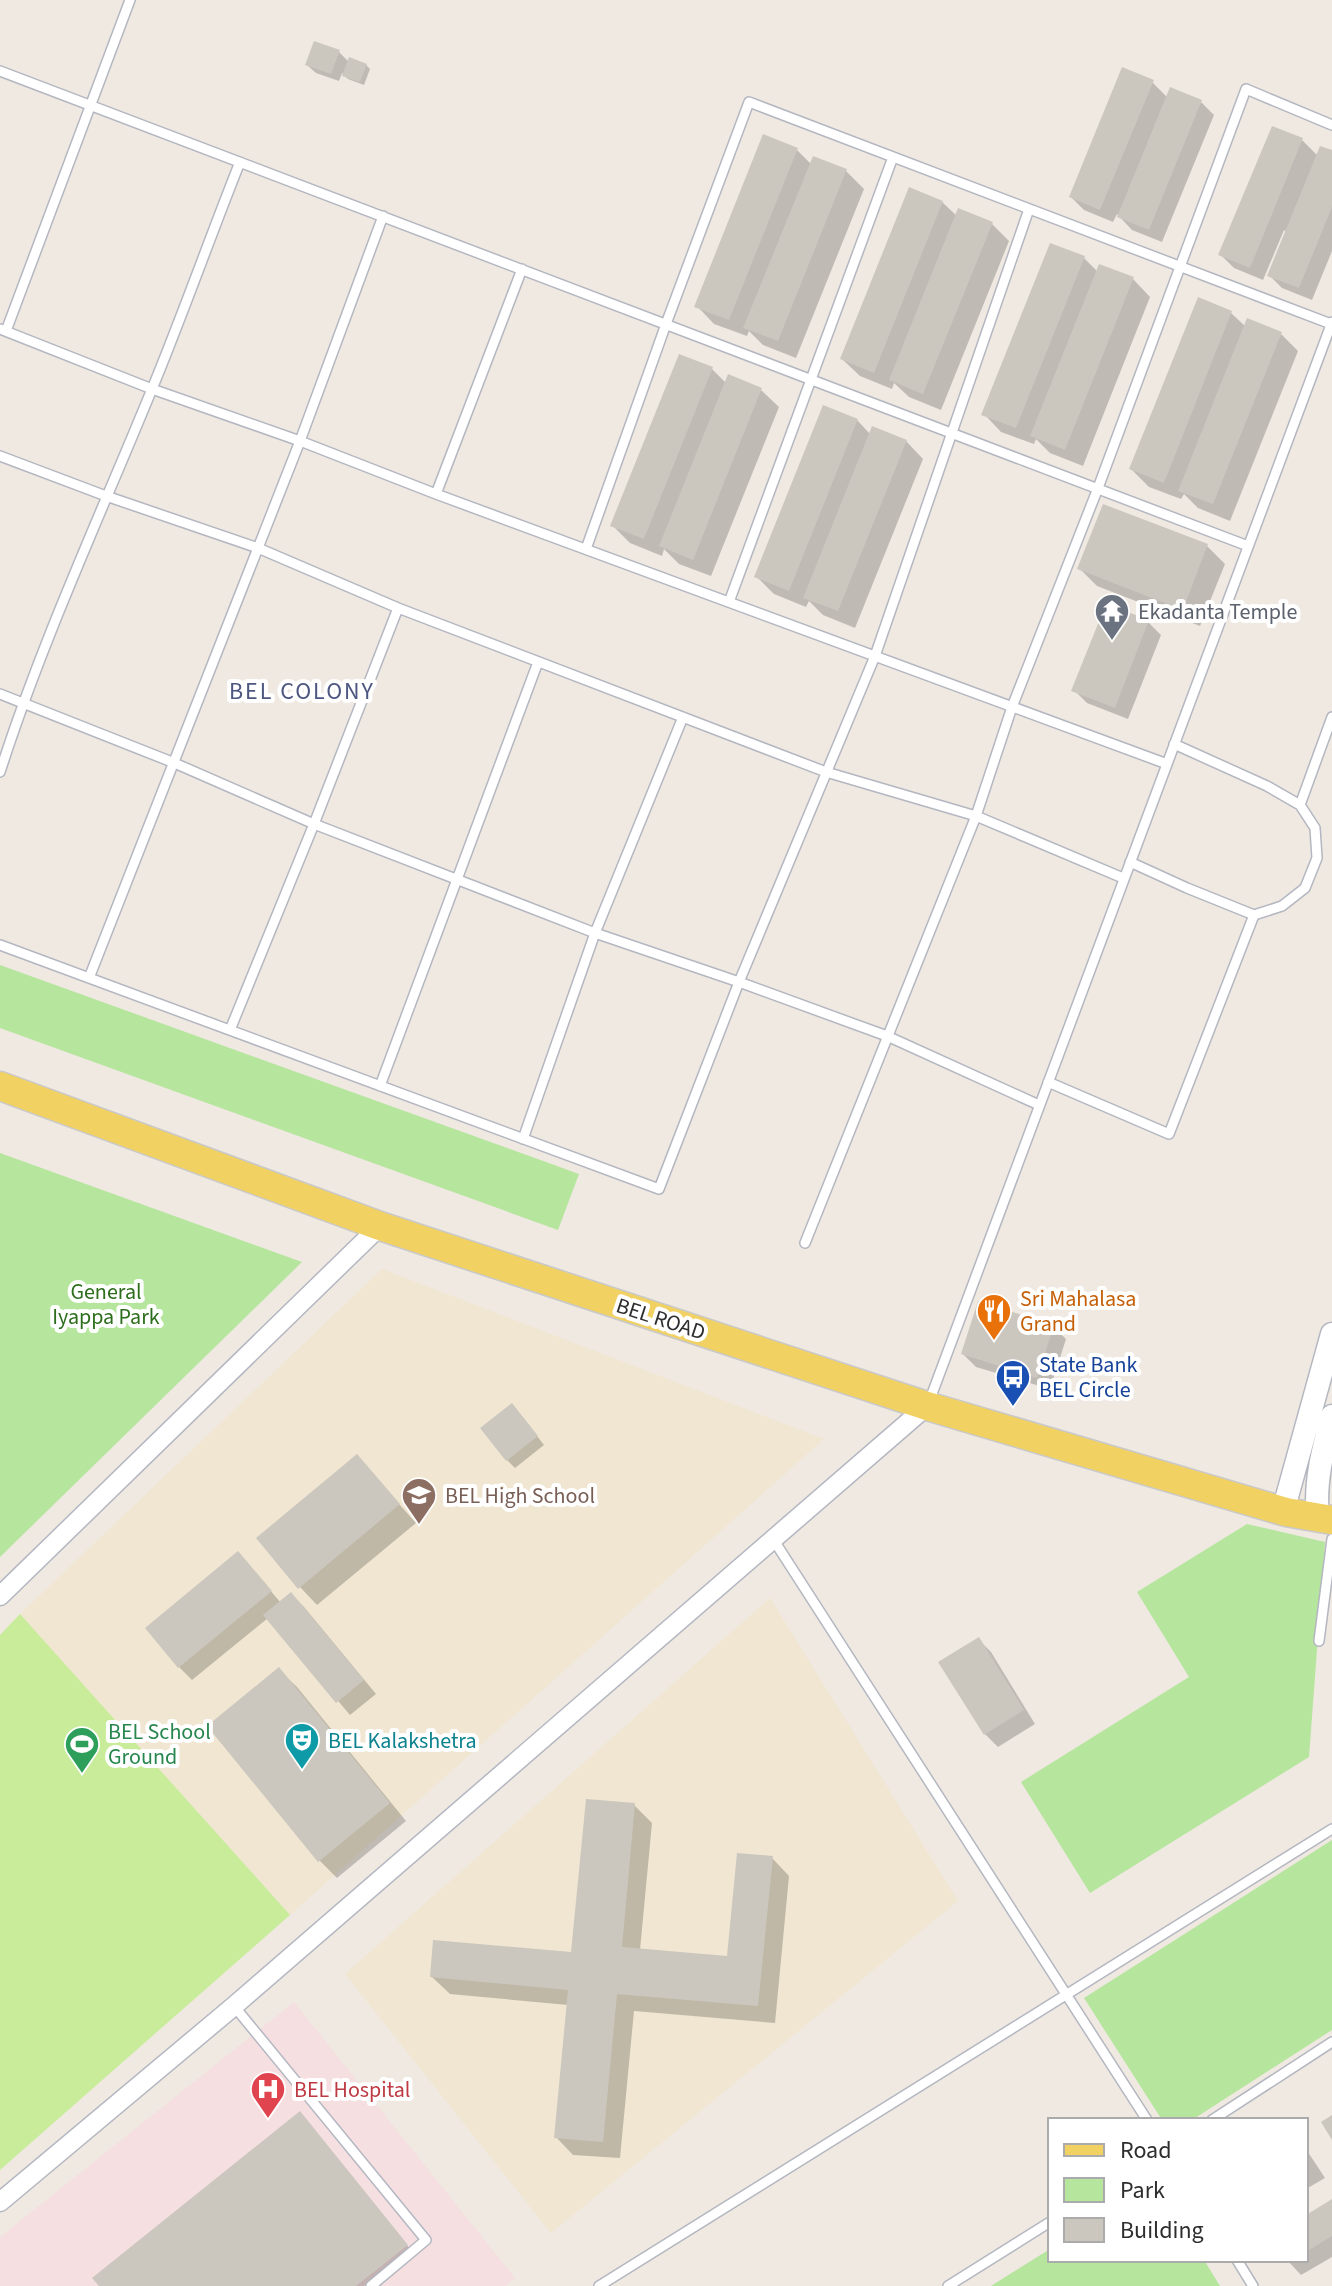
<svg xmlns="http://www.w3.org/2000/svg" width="1332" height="2286" font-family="'Source Sans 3',sans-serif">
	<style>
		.education { fill: #f0e6d1 }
		.medical { fill: #f5dfe0 }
		.green { fill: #b6e59e }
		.pitch { fill: #c9ec9a }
		.shadow { fill: #0003 }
		.building { fill: #cbc7bf }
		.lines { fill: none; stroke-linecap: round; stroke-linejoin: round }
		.service-casing { stroke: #b4b7c1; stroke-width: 12 }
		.minor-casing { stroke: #b4b7c1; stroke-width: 21 }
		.tertiary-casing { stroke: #b4b7c1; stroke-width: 25 }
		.primary-casing { stroke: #c9c9c9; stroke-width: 31 }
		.service { stroke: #fff; stroke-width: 9 }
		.minor { stroke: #fff; stroke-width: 18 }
		.tertiary { stroke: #fff; stroke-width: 22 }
		.primary { stroke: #f2d163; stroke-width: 28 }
		.labels { text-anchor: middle; stroke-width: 8; stroke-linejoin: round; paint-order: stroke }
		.worship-label { font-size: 22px; fill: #5b616d; stroke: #fff; text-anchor: start }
		.park-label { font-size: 22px; fill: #2c6e1b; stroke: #fff }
		.food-label { font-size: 22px; fill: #c56008; stroke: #fff; text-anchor: start }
		.street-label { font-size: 22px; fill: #2e2e2e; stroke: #fff }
		.transit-label { font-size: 22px; fill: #164399; stroke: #fff; text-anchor: start }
		.education-label { font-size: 22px; fill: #785e54; stroke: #fff; text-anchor: start }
		.leisure-label { font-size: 22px; fill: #27864d; stroke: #fff; text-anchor: start }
		.culture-label { font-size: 22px; fill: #0d838f; stroke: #fff; text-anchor: start }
		.health-label { font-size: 22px; fill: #be3a42; stroke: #fff; text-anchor: start }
		.neighbourhood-label { font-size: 24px; letter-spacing: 2px; fill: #4d5680; stroke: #fff }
	</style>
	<rect width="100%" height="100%" fill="#efe9e1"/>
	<path class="education" d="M382 1269 824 1439 290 1915 20 1614Z
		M770 1598 958 1901 551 2233 345 1974Z"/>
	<path class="medical" d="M294 2002 515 2278 505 2286H0V2237Z"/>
	<path class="green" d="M0 965 579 1174 558 1230 0 1028Z
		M0 1153 302 1262 0 1557Z
		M1247 1524 1325 1542 1309 1757 1090 1893 1021 1782 1189 1677 1137 1592Z
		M1332 1840V2030L1192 2120H1162L1084 1998Z
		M1050 2249V2260H1204L1220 2286H991Z"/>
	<path class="pitch" d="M20 1614 290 1915 0 2170V1635Z"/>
	<path class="shadow" d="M339 52 349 62 366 65 370 69 364 85 348 79 342 73 339 81 316 73 307 65Z
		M1152 82 1168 98 1201 102 1214 115 1162 242 1132 230 1117 214 1113 222 1084 210 1071 197Z
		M1273 128 1302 140 1318 156 1332 153V251L1312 300 1282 288 1269 275 1287 232 1284 230 1263 280 1234 268 1221 255Z
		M797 150 811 164 846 171 864 189 796 358 763 345 749 331 747 336 714 324 697 306Z
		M942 202 957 216 991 223 1009 241 941 410 909 397 894 383 892 389 860 376 842 359Z
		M1084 258 1098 272 1133 279 1150 297 1083 466 1050 453 1036 439 1034 444 1001 432 984 414Z
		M1199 300 1231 313 1246 327 1281 334 1298 351 1230 521 1198 508 1184 494 1181 499 1149 487 1131 469Z
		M680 356 712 369 726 383 761 390 779 407 711 576 679 564 664 549 662 556 630 543 612 525Z
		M857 420 871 435 906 441 923 459 855 628 823 615 809 601 806 607 774 594 756 576Z
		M1207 546 1225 564 1200 626 1097 586 1079 568Z
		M1148 622 1161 635 1128 719 1087 703 1074 690Z
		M1053 1326 1066 1339 1050 1389 976 1367 963 1354Z
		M520 1414 544 1445 515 1468 507 1460Z
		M357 1457 416 1523 317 1605 300 1587Z
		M238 1553 281 1603 291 1594 304 1607 376 1694 350 1715 268 1618 192 1680 179 1667 147 1628Z
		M978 1639 991 1652 1035 1724 998 1747 985 1734Z
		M279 1670 297 1687 406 1821 337 1878 319 1860Z
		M634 1805 652 1823 640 1950 729 1958 772 1858 789 1876 775 2023 634 2011 620 2158 573 2155 556 2137 568 2005 450 1994 432 1977 573 1955Z
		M303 2117 410 2249 364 2286H101Z
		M1306 2149 1325 2178 1306 2189Z
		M1332 2202V2257L1301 2275 1287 2260H1306V2217Z"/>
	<path class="building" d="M314 41 340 50 331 74 305 65Z
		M349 57 367 64 360 82 342 76Z
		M1122 67 1154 80 1100 210 1069 197Z
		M1170 87 1202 100 1149 230 1117 217Z
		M1272 126 1303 138 1250 268 1218 255Z
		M763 134 798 148 729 320 694 307Z
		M1320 146 1332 150V207L1299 288 1267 276Z
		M813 156 847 169 778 341 743 328Z
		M909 187 943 201 874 373 840 359Z
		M958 208 993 222 923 394 889 380Z
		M1050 243 1085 256 1016 428 981 415Z
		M1099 264 1134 277 1065 450 1030 436Z
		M1198 297 1232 311 1164 483 1129 469Z
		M1247 318 1282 332 1213 504 1178 491Z
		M679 354 713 367 644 539 610 526Z
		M728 374 762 388 693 560 659 546Z
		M823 405 858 419 789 591 754 577Z
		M872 426 907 440 838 611 803 598Z
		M1103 504 1208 544 1183 610 1077 569Z
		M1106 604 1149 620 1115 708 1071 691Z
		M978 1301 1054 1325 1037 1378 961 1354Z
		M512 1403 538 1436 506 1461 480 1428Z
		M357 1454 400 1504 298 1589 256 1538Z
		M238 1551 272 1591 178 1668 145 1628Z
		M291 1592 364 1680 336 1703 263 1615Z
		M979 1637 1024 1710 984 1735 938 1662Z
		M279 1667 390 1803 318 1862 207 1726Z
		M586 1799 635 1803 622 1947 727 1956 737 1853 773 1856 758 2006 617 1994 603 2142 554 2138 568 1990 430 1977 433 1940 571 1952Z
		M300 2111 408 2245 356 2286H99L92 2278Z
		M1332 2115V2140L1321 2122Z
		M1332 2199V2236L1306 2252V2215Z"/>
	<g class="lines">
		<g class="service-casing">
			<path id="service" d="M0 71 1248 546
				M0 329 152 389 300 441 436 494 1167 764
				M6 331 130 0
				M0 456 106 496 258 548 398 608 826 772 976 816 1123 878
				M436 494 522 269
				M586 549 666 324 749 102 1331 324
				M729 602 893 157
				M0 694 172 762 314 824 595 933 739 982 887 1036 1039 1105
				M0 772C42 641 100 516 152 389 183 314 210 237 240 162
				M1300 805 1332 717
				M1130 862 1187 888 1254 915 1282 906 1305 888 1317 858 1315 828 1300 805 1267 786 1174 744
				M0 945 659 1189 739 982 875 656 1029 209
				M89 978 300 441 383 216
				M230 1030 314 824 398 608
				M1048 1082 1169 1134 1254 915
				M380 1086 538 662
				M523 1139 595 933 683 717
				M805 1243 976 816 1012 707 1098 488 1246 89 1332 125
				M929 1402 1332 322
				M773 1539 1147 2120
				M1319 1641 1332 1539
				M234 2006 426 2240 371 2286
				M1212 2120 1332 2042
				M1237 2260 1253 2286
				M599 2286 1332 1829
				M948 2286 1050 2222"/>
		</g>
		<g class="minor-casing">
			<path id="minor" d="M0 1596 380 1226
				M0 2202 234 2006 927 1406"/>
		</g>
		<g class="tertiary-casing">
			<path id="tertiary" d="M1283 1511 1332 1334
				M1318 1518C1314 1483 1323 1449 1332 1416"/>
		</g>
		<g class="primary-casing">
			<path id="primary" d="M0 1086 380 1226 927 1406 1286 1512 1332 1520"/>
		</g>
		<use href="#service" class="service"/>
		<use href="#minor" class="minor"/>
		<use href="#tertiary" class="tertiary"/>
		<use href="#primary" class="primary"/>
	</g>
	<defs>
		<g id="temple-pin" transform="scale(1.8)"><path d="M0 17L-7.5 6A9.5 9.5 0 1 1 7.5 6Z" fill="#6b7280" stroke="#fff"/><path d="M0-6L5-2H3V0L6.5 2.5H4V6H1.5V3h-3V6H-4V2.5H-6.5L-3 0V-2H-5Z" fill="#fff"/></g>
		<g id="restaurant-pin" transform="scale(1.8)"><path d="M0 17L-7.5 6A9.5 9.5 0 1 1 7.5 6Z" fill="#e8710a" stroke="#fff"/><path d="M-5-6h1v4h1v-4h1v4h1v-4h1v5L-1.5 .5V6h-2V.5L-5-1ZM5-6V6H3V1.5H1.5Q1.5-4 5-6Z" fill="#fff"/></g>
		<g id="bus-pin" transform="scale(1.8)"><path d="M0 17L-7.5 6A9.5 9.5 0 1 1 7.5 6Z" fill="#1a4fb4" stroke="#fff"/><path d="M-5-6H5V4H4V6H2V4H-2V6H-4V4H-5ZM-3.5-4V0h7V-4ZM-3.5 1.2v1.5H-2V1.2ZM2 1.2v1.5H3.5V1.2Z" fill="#fff"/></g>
		<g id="school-pin" transform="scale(1.8)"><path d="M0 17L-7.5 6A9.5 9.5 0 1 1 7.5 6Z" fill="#8d6e63" stroke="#fff"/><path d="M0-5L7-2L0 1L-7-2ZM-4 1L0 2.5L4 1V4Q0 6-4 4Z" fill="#fff"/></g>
		<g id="theatre-pin" transform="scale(1.8)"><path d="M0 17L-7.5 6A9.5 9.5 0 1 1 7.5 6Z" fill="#0f9aa8" stroke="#fff"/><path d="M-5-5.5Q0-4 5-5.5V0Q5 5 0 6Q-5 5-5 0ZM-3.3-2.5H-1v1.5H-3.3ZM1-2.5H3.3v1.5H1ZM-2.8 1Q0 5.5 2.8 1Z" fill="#fff"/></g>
		<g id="stadium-pin" transform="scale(1.8)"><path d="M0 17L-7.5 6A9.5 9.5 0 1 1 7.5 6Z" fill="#2e9e5b" stroke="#fff"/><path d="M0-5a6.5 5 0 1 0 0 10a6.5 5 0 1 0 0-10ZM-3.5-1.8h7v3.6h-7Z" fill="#fff"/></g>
		<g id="hospital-pin" transform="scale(1.8)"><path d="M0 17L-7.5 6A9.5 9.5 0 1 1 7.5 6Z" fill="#e0444e" stroke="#fff"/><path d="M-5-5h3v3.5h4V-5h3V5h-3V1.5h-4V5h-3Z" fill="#fff"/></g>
	</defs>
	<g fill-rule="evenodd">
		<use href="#temple-pin" x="1112" y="611"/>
		<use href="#restaurant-pin" x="994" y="1311"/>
		<use href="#bus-pin" x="1013" y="1377"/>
		<use href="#school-pin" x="419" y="1495"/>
		<use href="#theatre-pin" x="302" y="1740"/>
		<use href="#stadium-pin" x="82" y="1744"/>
		<use href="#hospital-pin" x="268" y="2089"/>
	</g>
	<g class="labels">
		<g class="worship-label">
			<text x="1138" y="619">Ekadanta Temple</text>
		</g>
		<g class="park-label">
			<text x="106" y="1299">General<tspan x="106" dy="25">Iyappa Park</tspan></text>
		</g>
		<g class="food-label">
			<text x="1020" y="1306">Sri Mahalasa<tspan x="1020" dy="25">Grand</tspan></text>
		</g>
		<g class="street-label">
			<text transform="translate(661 1318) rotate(18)" y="8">BEL ROAD</text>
		</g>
		<g class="transit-label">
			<text x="1039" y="1372">State Bank<tspan x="1039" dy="25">BEL Circle</tspan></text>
		</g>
		<g class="education-label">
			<text x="445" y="1503">BEL High School</text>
		</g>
		<g class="leisure-label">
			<text x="108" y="1739">BEL School<tspan x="108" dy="25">Ground</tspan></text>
		</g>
		<g class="culture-label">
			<text x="328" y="1748">BEL Kalakshetra</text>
		</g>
		<g class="health-label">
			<text x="294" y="2097">BEL Hospital</text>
		</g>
		<g class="neighbourhood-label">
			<text x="302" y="699">BEL COLONY</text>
		</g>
	</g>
	<rect x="1048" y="2118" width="260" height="144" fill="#ffffff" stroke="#ababab" stroke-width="2"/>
	<rect x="1064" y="2144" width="40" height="12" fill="#f2d163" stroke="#ababab" stroke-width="2"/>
	<text x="1120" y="2158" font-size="24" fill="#2e2e2e">Road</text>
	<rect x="1064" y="2178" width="40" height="24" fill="#b6e59e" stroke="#ababab" stroke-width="2"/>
	<text x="1120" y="2198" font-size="24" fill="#2e2e2e">Park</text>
	<rect x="1064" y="2218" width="40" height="24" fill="#cbc7bf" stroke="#ababab" stroke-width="2"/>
	<text x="1120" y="2238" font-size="24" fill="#2e2e2e">Building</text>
</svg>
